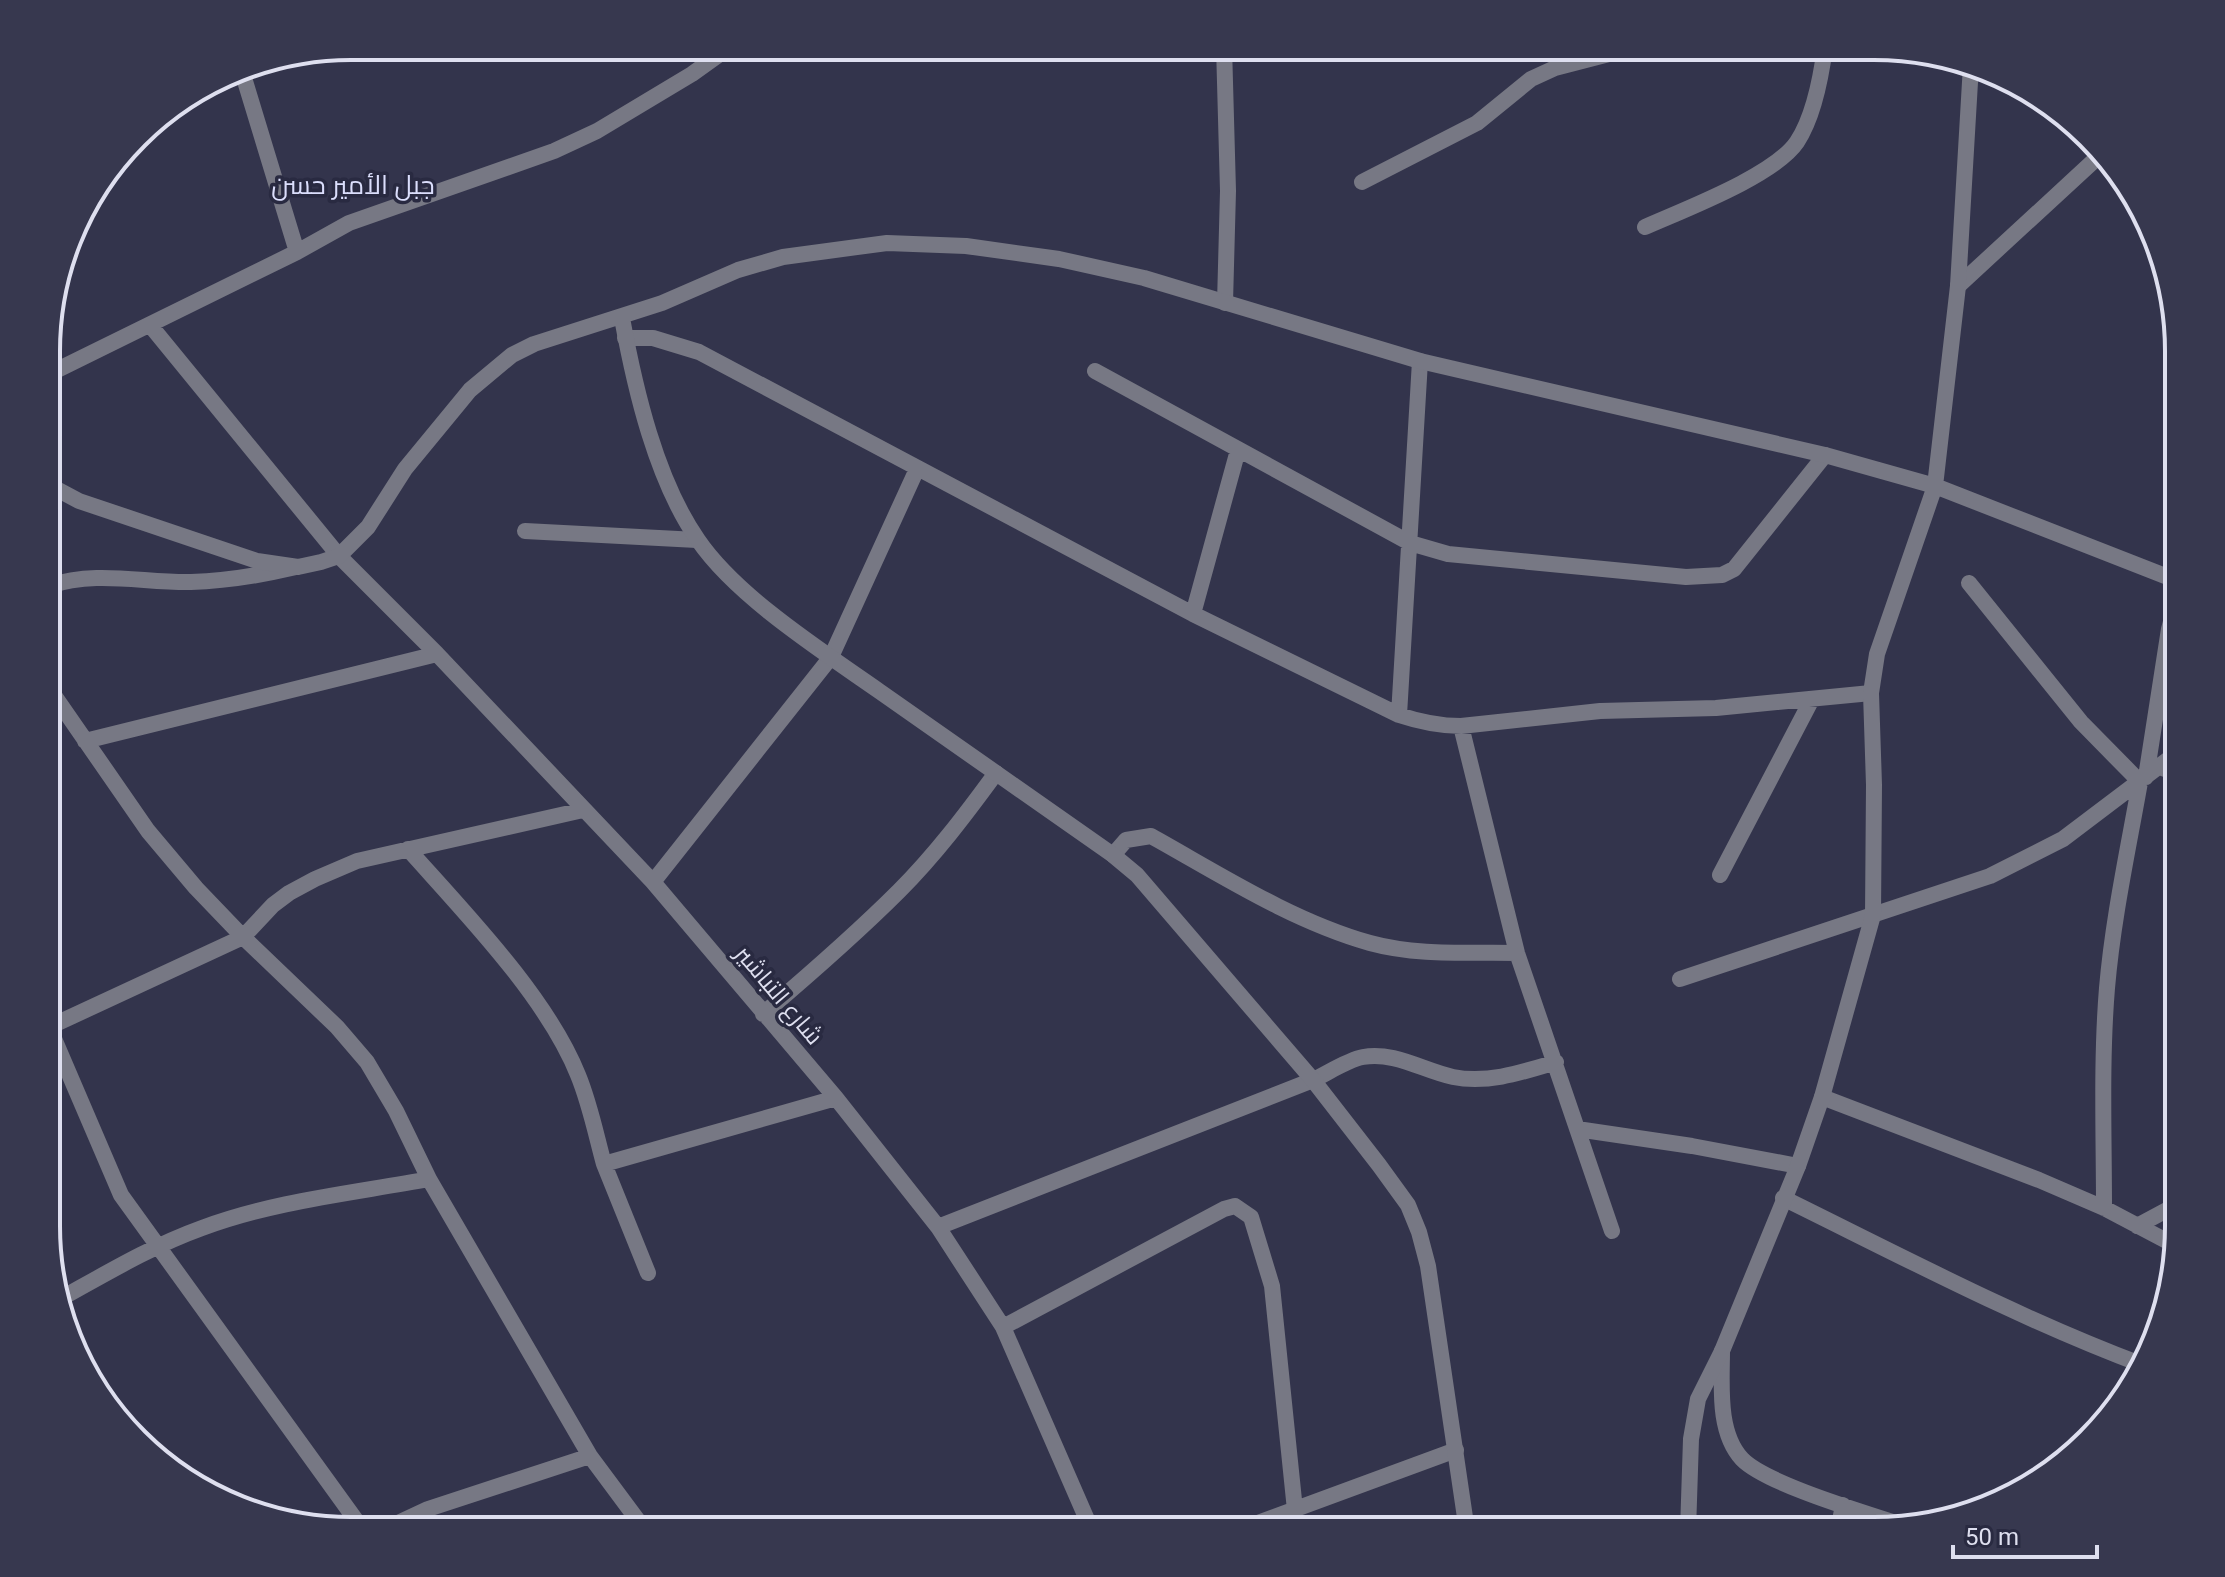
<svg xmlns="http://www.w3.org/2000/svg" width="2225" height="1577" font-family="Roboto,Cairo,sans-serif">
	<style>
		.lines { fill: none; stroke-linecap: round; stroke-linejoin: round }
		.minor { stroke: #777884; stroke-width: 16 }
		.tertiary { stroke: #777884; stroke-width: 16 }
		.labels { text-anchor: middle; stroke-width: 7; stroke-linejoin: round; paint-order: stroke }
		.street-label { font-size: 24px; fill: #dedfef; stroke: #292a41 }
		.neighbourhood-label { font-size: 26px; fill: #dbdefc; stroke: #292a41 }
		.rim { fill: none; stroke: #dedfef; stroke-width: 4 }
	</style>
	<rect width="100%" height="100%" fill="#33344c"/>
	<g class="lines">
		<path class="minor" d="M1224 46 1228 191 1225 303
			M241 68 297 252
			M1362 182 1477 123 1531 79 1555 68 1636 47
			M1645 227C1683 210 1774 176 1797 142 1814 116 1821 78 1825 47
			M1958 286 2099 156
			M150 325 339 556 437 654 653 882 836 1098 938 1227 1003 1327 1092 1531
			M625 338H653L699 352 1193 614 1399 715C1420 722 1439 726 1461 726L1600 711 1716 708 1871 693
			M1095 371 1410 543 1448 554 1686 577 1722 575 1734 569 1825 455
			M49 374 297 252 349 223 554 151 597 131 692 74 731 46
			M525 531 697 540
			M1969 583 2081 722 2140 782C2128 850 2113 918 2107 988 2101 1061 2104 1135 2104 1208
			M49 586C96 570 143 583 191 582 227 581 262 575 296 567
			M1193 614 1238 450
			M49 688 148 831 196 888 243 937 337 1027 367 1062 396 1111 429 1179 590 1456 645 1530
			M1399 715 1420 361
			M1461 726 1517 953 1612 1231
			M85 741 437 654
			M2160 767 2178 774
			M2146 777 2169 629 2178 596
			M408 849C464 912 547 997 578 1075 590 1104 596 1135 604 1164L836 1098
			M1113 855 1126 840 1151 836C1221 875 1292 921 1370 943 1417 956 1469 952 1517 953
			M1720 875 1812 699
			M653 882 831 657 917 469
			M1680 979 1990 876 2063 839 2178 752
			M763 1014C810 974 856 934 899 891 935 855 966 814 996 773
			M49 1027 121 1195 363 1530
			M49 1027 243 937 273 905 289 893 315 879 357 861 583 810
			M1822 1097 2039 1180 2104 1208 2178 1247
			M1577 1129 1692 1146 1798 1166
			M604 1164 648 1273
			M1783 1198C1901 1256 2020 1319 2143 1365
			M2137 1226 2178 1204
			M938 1227 1313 1080C1328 1073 1347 1060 1363 1057 1394 1051 1424 1071 1453 1077 1488 1084 1523 1072 1556 1062
			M60 1299C107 1273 152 1246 202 1228 274 1201 354 1193 429 1179
			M1003 1327 1224 1209 1235 1206 1251 1217 1272 1286 1295 1510
			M1722 1351C1722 1385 1717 1432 1742 1459 1766 1484 1866 1513 1902 1525
			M383 1530 428 1509 590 1456
			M1236 1531 1456 1450
			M1838 1531 1843 1505"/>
		<path class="tertiary" d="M622 318C635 389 656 480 698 540 737 597 822 651 879 691 957 746 1035 800 1113 855L1137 875 1313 1080 1379 1165 1408 1205 1419 1232 1428 1266 1467 1531
			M49 485 79 501 257 561 298 567 321 562 339 556 368 527 405 469 470 390 512 355 534 344 662 303 738 270 783 257 887 243 966 246 1059 259 1144 278 1420 361 1825 455 1935 486 2178 581
			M1688 1531 1691 1439 1698 1399 1722 1351 1798 1166 1822 1097 1873 915 1874 785 1871 693 1877 654 1935 486 1958 286 1971 65"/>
	</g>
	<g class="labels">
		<g class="street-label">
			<text transform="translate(779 995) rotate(50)" y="8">شارع التباشير</text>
		</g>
		<g class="neighbourhood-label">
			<text x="353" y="194">جبل الأمير حسن</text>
		</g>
	</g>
	<path d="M0 0H2225V1577H0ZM351 60H1874A291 291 0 0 1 2165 351V1226A291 291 0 0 1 1874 1517H351A291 291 0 0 1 60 1226V351A291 291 0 0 1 351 60Z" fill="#37384f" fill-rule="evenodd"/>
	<path class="rim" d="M351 60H1874A291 291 0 0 1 2165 351V1226A291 291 0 0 1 1874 1517H351A291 291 0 0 1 60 1226V351A291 291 0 0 1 351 60Z"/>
	<path d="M1953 1545v12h144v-12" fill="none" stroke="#dedfef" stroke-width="4"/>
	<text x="1965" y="1545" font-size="24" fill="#dedfef" stroke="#292a41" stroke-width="6" paint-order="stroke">50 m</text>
</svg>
